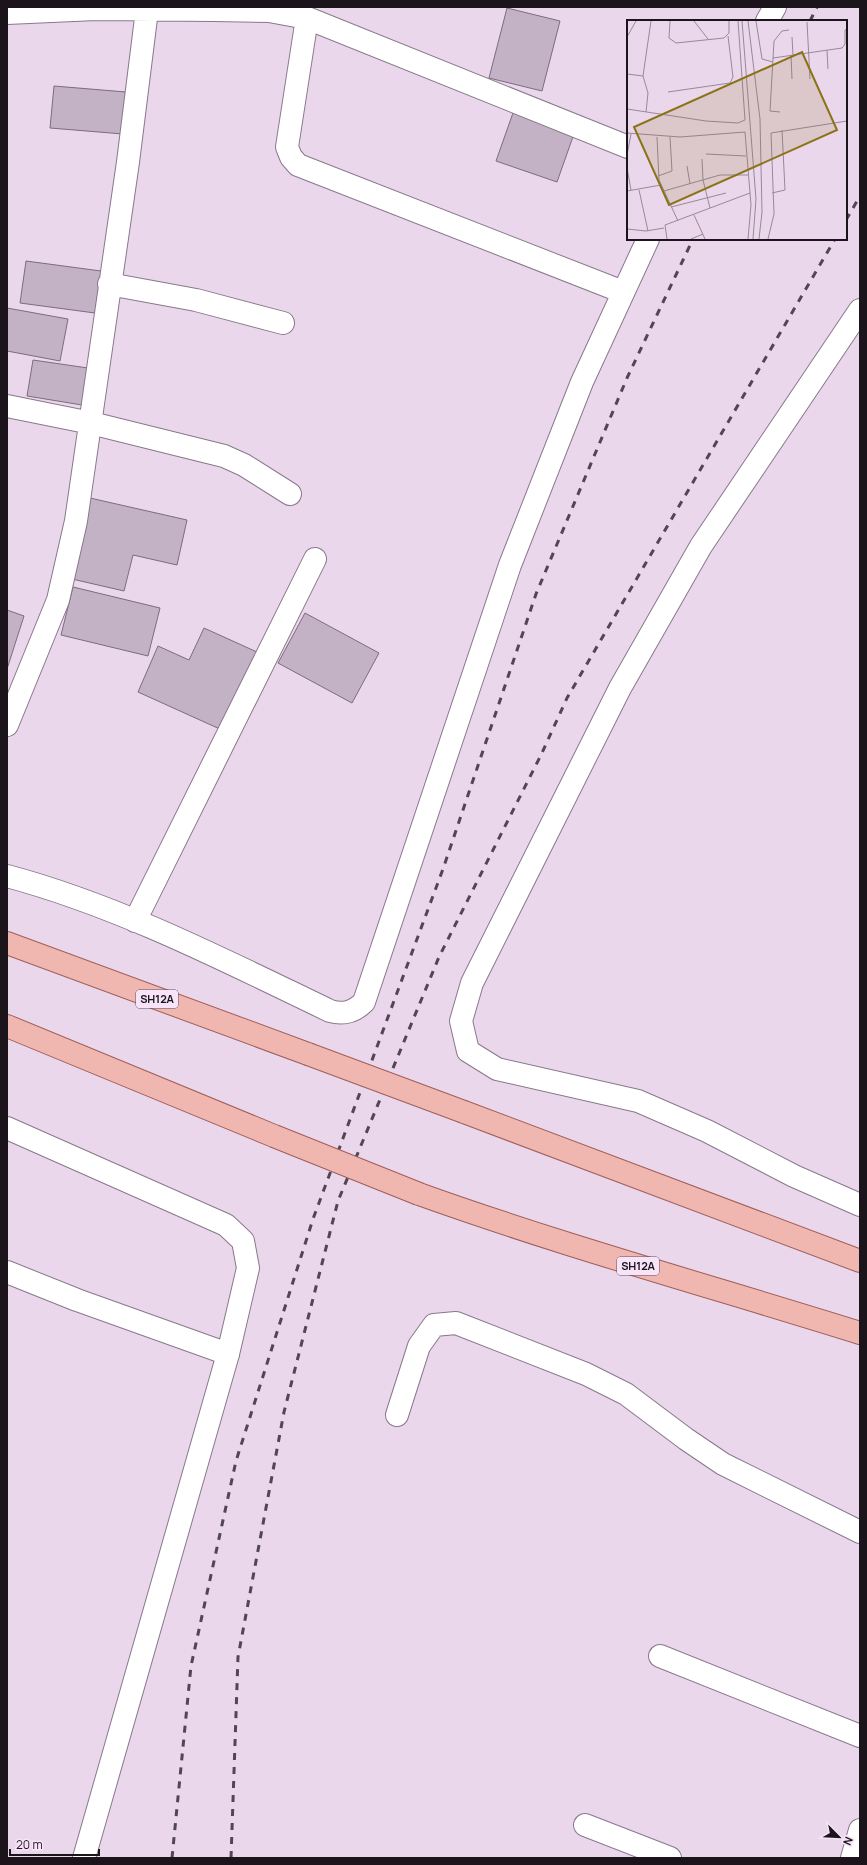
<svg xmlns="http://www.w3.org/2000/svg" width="867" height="1865" font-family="Manrope,sans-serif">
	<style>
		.building { fill: #c3b1c5; stroke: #7c6c7e }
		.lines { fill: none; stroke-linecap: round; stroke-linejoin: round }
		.minor-casing { stroke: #89788b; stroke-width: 24 }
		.tertiary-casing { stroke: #89788b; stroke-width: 24 }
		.primary-casing { stroke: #9f5e59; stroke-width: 24 }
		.minor { stroke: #fff; stroke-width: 22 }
		.tertiary { stroke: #fff; stroke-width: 22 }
		.primary { stroke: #f0b6b0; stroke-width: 22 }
		.rail { stroke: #514752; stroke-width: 3; stroke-dasharray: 7 7; stroke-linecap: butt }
		.primary-bridge-casing { stroke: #9f5e59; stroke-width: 24; stroke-linecap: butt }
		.primary-bridge { stroke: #f0b6b0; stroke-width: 22 }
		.labels { text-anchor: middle; stroke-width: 3; stroke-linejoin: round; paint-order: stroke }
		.shield { fill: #f7e4f9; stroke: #5d525e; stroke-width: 1 }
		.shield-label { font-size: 11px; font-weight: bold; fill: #1b141b }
		.inset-road { fill: none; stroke: #978998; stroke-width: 1 }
		.view { fill: #8a7316; fill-opacity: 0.15; stroke: #8a7316; stroke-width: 2 }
		.inset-edge { fill: none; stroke: #1b141b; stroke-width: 2 }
	</style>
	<rect width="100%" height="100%" fill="#ead7ec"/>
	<path class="building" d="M507 8 560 21 542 91 489 78Z
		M54 86 126 92 123 134 50 128Z
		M514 110 575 131 557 182 496 161Z
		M26 261 101 271 95 313 20 303Z
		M7 308 68 319 60 361 7 351Z
		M33 360 88 368 82 405 27 396Z
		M90 498 187 520 177 565 133 555 124 591 72 579Z
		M73 587 160 608 148 656 61 635Z
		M7 610 24 616 7 669Z
		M305 613 379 653 352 703 278 663Z
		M204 628 257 652 222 730 138 692 158 646 189 660Z"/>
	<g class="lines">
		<g class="minor-casing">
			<path id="minor" d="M7 13 96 9 214 10 269 11 307 18 628 147
				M307 18 287 147 291 157 298 165 623 292
				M767 21 775 7
				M109 284 196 300 283 323
				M860 310 701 546 620 688 472 983 461 1021 468 1051 497 1069 638 1101 707 1131 794 1176 860 1205
				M7 406 91 423 224 456 244 465 290 494
				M7 725 58 600 76 521 128 162 147 10
				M7 876C119 906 226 961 330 1011 344 1015 354 1012 364 1002L510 565 582 382 648 239
				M135 921 315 559
				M7 1272 77 1300 228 1354
				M397 1415 419 1346 434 1325 456 1323 586 1374 626 1394 686 1439 723 1464 860 1532
				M660 1656 860 1736
				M585 1825 670 1858
				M852 1858 860 1830"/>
		</g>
		<g class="tertiary-casing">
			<path id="tertiary" d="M7 1128 226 1225 243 1241 248 1268 228 1354 84 1858"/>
		</g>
		<g class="primary-casing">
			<path id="primary" d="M7 943 308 1054
				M7 1026 274 1136
				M464 1112 860 1261
				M419 1194C564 1246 713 1287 860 1333"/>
		</g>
		<use href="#minor" class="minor"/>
		<use href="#tertiary" class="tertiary"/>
		<use href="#primary" class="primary"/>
		<path class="rail" d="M810 21 817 7
			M846 220 860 196
			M172 1858 191 1666 236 1461 313 1219 443 869 536 594 627 378 693 239
			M231 1858 238 1657 284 1412 338 1201 439 957 541 755 567 698 835 239"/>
		<g class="primary-bridge-casing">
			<path id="primary-bridge" d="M308 1054 464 1112
				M274 1136 419 1194"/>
		</g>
		<use href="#primary-bridge" class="primary-bridge"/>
	</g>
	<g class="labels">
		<g class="shield">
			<rect x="136" y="990" width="42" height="18" rx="3"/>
			<rect x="617" y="1257" width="42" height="18" rx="3"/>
		</g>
		<g class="shield-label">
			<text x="157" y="1003">SH12A</text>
			<text x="638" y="1270">SH12A</text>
		</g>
	</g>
	<g transform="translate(627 20)">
		<rect width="220" height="220" fill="#ead7ec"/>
		<path class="inset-road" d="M43 1 42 18 49 23 97 18 102 13V1M67 1 81 19M115 1 129 179 126 219M121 1 133 99 135 192 132 219M129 1 135 39 146 42M180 2 183 59M0 17 9 1M165 17 166 35M200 30 201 49M164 35 165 59M146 38 215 28 218 24V10L220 9M0 54 16 56 24 1M16 56 21 73 19 92M41 72 103 63 106 57 101 16M0 89 79 101 111 103 118 100 111 1M153 92 143 91 147 21 155 11 162 10M0 113 53 117 118 112 124 185 121 219M30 117 32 160 51 201M79 134 119 136M0 135 4 114M75 139 76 160 83 188M60 146 63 164M0 148 4 170M31 156 45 151 43 117M12 170 21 211M0 171 34 165M37 171 93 155H121M145 173 158 170 155 110M44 187 99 173M67 195 78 219M0 209 19 211 37 208M40 219 38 205 123 173M64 219 76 214M141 219 147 194 144 113 220 101"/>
		<path class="view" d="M175 32 210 110 42 185 7 107Z"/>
		<rect width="220" height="220" class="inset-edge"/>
	</g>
	<rect width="867" height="1865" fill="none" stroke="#1b141b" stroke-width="16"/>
	<g transform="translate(839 1837) rotate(114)" stroke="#f7e4f9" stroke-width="3" paint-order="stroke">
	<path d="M0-3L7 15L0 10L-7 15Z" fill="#1b141b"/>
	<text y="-6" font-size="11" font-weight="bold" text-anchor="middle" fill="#1b141b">N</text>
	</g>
	<path d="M10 1849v6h89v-6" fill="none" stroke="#1b141b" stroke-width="2"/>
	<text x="16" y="1849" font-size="12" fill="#1b141b" stroke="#f7e4f9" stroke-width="3" paint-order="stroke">20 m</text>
</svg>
